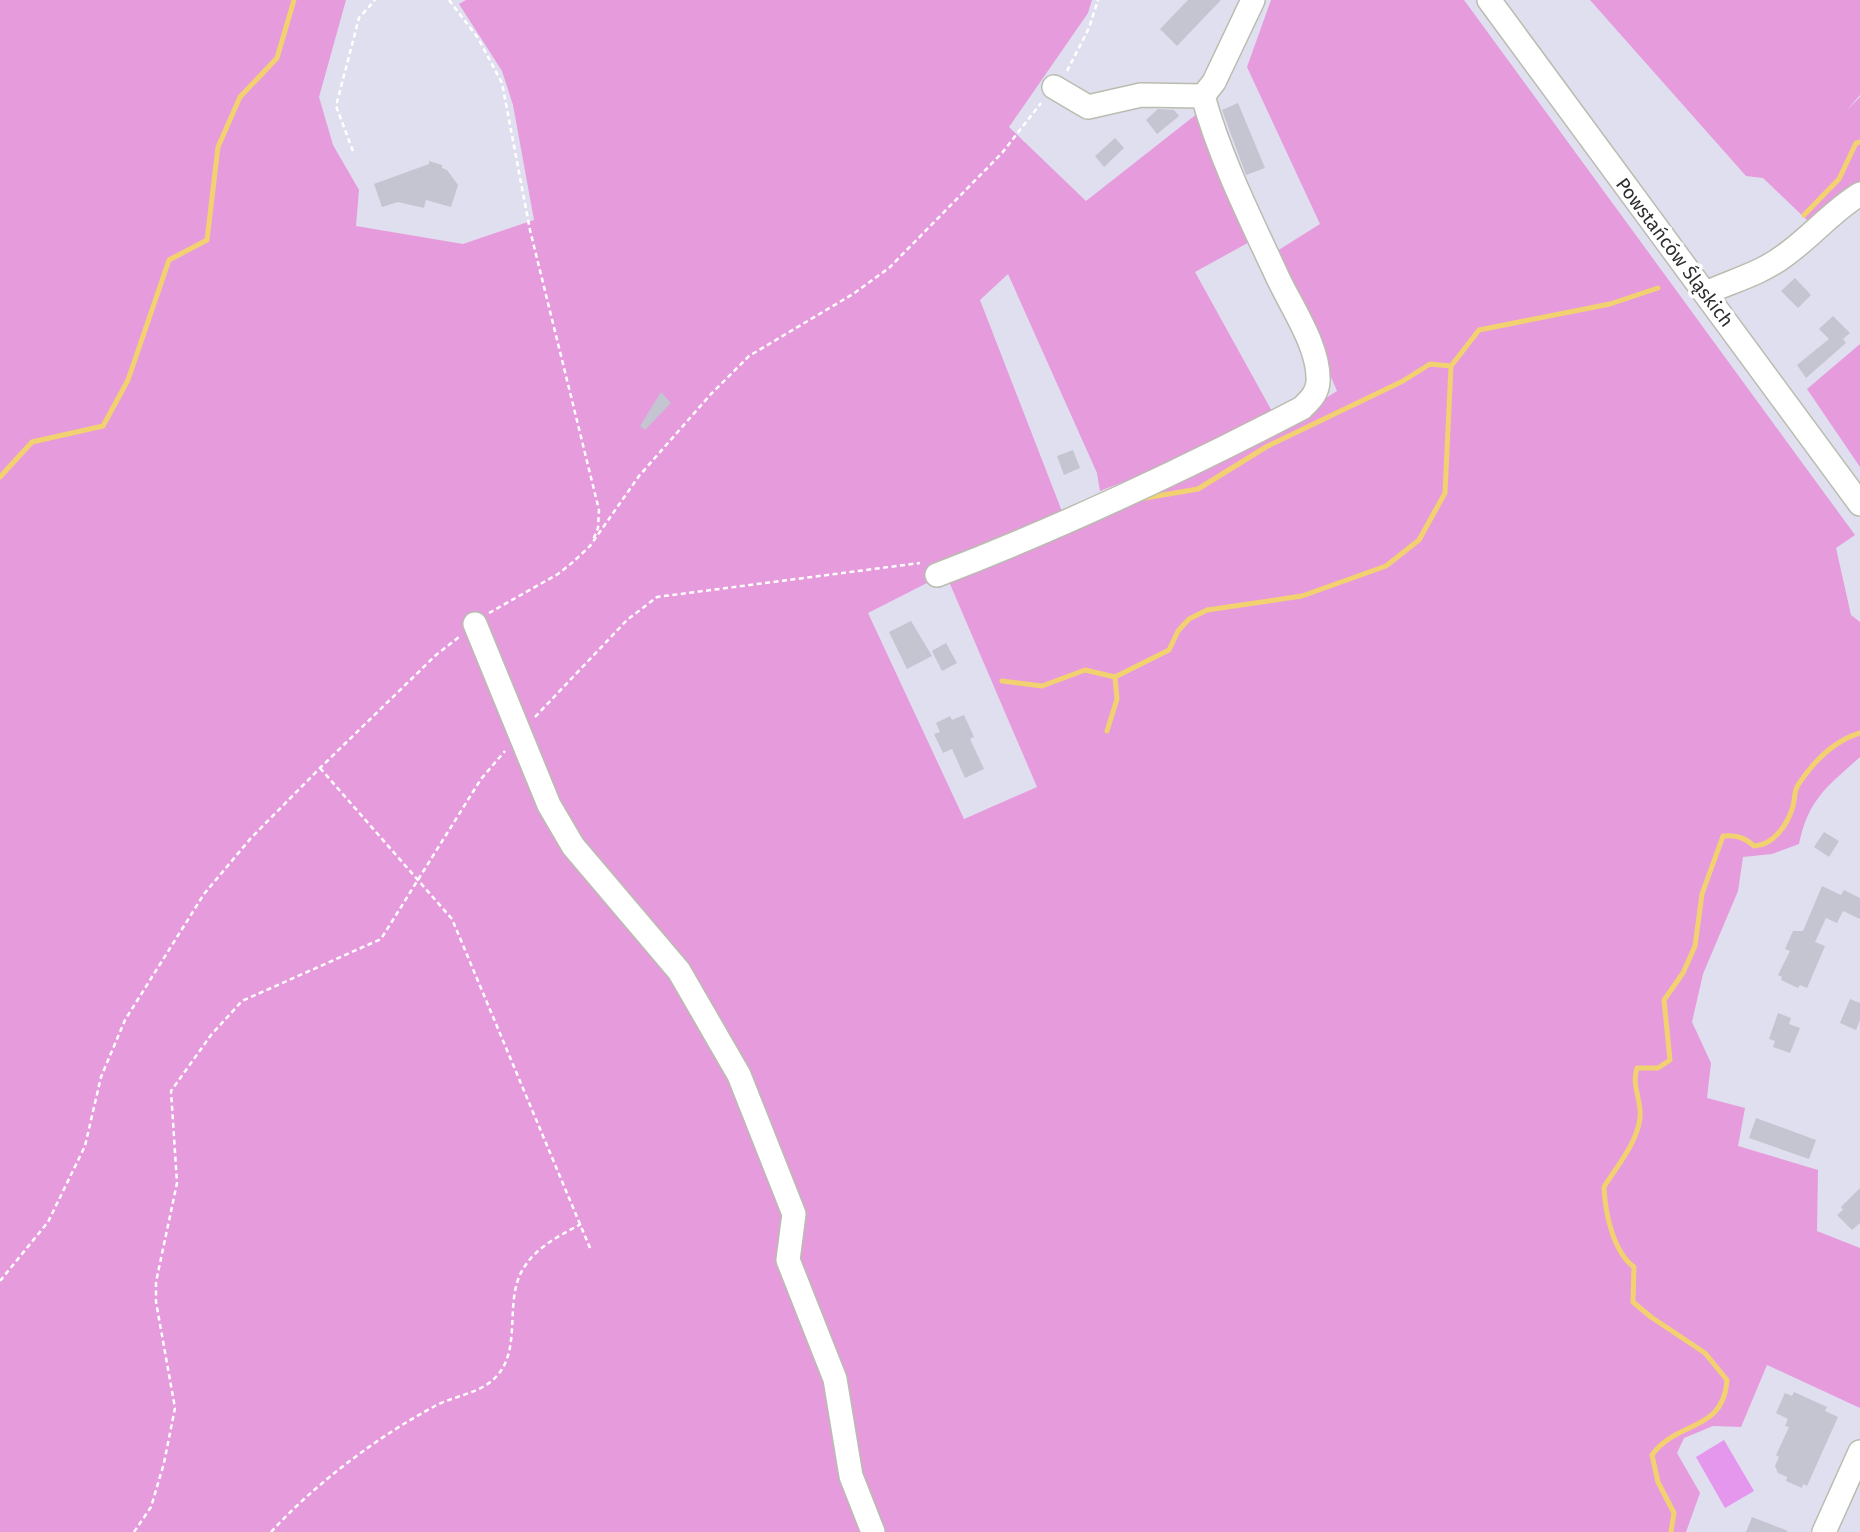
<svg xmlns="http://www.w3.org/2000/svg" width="1860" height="1532" font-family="'Fira Sans',sans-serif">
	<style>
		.green { fill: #e69bdc }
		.pitch { fill: #e596ed }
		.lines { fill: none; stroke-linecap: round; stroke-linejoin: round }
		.stream { stroke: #f2d170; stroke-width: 5 }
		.building { fill: #c5c4d1 }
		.minor-casing { stroke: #b9bdaf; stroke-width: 26 }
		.path { stroke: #fff; stroke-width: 2.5; stroke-dasharray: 5 3.5; stroke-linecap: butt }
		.minor { stroke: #fff; stroke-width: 23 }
		.labels { text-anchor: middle; stroke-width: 7; stroke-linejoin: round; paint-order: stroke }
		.street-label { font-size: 19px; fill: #2d2d2d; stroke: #fff }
	</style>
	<rect width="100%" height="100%" fill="#e0dfef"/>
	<path class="green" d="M0 0H346L319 97 333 145 359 190 356 226 463 244 534 220 513 105 502 71 459 4 466 0H1092L1088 13 1009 127 1086 201 1198 113 1253 240 1195 272 1273 413 1219 445 1100 491 1097 473 1008 274 980 300 1063 514 868 613 964 819 1037 787 947 577 1231 457 1337 391 1277 251 1320 224 1247 67 1271 0H1464L1855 535 1836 548 1851 615 1860 622V757C1827 787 1809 798 1799 844L1772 854 1743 857 1738 891 1703 974 1692 1022 1711 1063 1707 1098 1745 1108 1738 1146 1818 1170 1817 1231 1860 1248V1408L1767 1365 1741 1427 1713 1426 1684 1438 1677 1453 1700 1493 1686 1532H0Z
		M1590 0H1860V95L1847 110 1860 97V184L1809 222 1763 178 1746 176Z
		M1860 344V467L1807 389Z"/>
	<path class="pitch" d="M1724 1440 1754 1491 1725 1508 1696 1457Z"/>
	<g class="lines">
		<path class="stream" d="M1804 215 1839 179 1856 143 1860 142
			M0 477 32 442 103 426 128 380 169 260 207 240 218 147 240 97 277 58 294 0
			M1145 498 1198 489 1266 447 1403 381 1430 364 1451 366
			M1002 681 1042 686 1085 670 1115 677 1169 650 1178 631 1189 619 1207 610 1302 596 1386 566 1419 540 1445 493 1451 366 1479 330 1610 304 1658 288
			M1107 731 1117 699 1115 677
			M1671 1532 1674 1513 1658 1482 1652 1455C1677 1420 1724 1432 1727 1380L1705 1353 1651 1317 1633 1302 1634 1267C1613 1252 1605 1212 1604 1187 1617 1166 1637 1143 1640 1118 1642 1100 1631 1086 1637 1068H1658L1670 1060 1664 1000 1683 973 1695 946 1702 894 1723 836C1736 835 1744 837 1754 846 1774 845 1788 824 1793 806 1795 799 1794 791 1798 785 1813 762 1834 741 1860 733"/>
	</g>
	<path class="building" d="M1188 0H1221L1177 46 1160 29Z
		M1238 103 1265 168 1246 175 1222 110Z
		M1158 109 1174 110 1179 116 1157 134 1146 120Z
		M1115 138 1124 148 1104 167 1095 156Z
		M429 161 442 165V168L447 170 458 185 451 207 426 200 424 208 398 202 382 207 374 184 429 164Z
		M1795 278 1811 295 1798 308 1781 291Z
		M1833 316 1850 333 1843 339 1846 343 1806 378 1797 365 1829 339 1819 329Z
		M661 392 671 403 645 430 640 426Z
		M1073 450 1080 468 1064 475 1057 456Z
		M911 621 932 656 907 669 889 632Z
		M946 643 957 663 942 671 932 651Z
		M964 715 974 737 970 739 984 769 965 778 952 749 943 753 934 734 940 732 936 723 950 716 952 720Z
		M1824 832 1839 841 1829 857 1814 847Z
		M1822 886 1841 895 1844 890 1860 898V919L1843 911 1837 923 1826 918 1815 942 1825 946 1807 988 1800 985 1798 988 1781 980 1782 977 1778 975 1790 951 1785 949 1793 931H1803Z
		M1850 999 1860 1003V1020L1856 1030 1840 1023Z
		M1778 1013 1791 1018 1789 1024 1800 1028 1790 1053 1773 1047 1775 1041 1769 1039Z
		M1756 1118 1816 1140 1809 1159 1749 1138Z
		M1860 1188V1223L1852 1230 1837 1215 1843 1210 1841 1207Z
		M1794 1392 1827 1407 1825 1411 1838 1417 1807 1486 1803 1484 1802 1488 1786 1481 1787 1477 1778 1473 1775 1466 1779 1457 1776 1455 1789 1427 1785 1426 1788 1419 1776 1413 1785 1393 1792 1396Z
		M1752 1517 1788 1531 1787 1532H1746Z"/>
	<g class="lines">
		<g class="minor-casing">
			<path id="minor" d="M1489 0 1860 504
				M1054 87 1088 107 1141 95 1203 96
				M1706 293C1732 281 1760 274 1784 256 1811 237 1832 211 1860 194
				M937 575C1062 527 1183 470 1302 408 1310 400 1317 394 1318 382 1320 348 1292 308 1278 278 1251 220 1220 158 1203 96L1214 82 1253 0
				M475 624 549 805 573 846 679 971 739 1075 794 1214 788 1260 835 1379 851 1476 873 1532
				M1824 1532 1860 1452"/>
		</g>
		<path class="path" d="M449 0 478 38 502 83 530 230 599 510 598 528 593 540
			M1067 71 1089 28 1098 0
			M353 151 336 106 359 18 375 0
			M489 613 558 574 573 562 590 546 639 476 711 394 749 356 853 294 889 268 1002 153 1041 103
			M535 717 627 620 657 597 920 563
			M320 768 452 919 590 1248
			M0 1281 48 1222 85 1146 101 1077 125 1020 204 894 251 838 320 768 436 655 459 637
			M134 1532 151 1507 164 1463 175 1408 156 1302V1282L177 1183 171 1091 211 1035 242 1001 381 939 481 779 505 751
			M271 1532C316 1483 377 1437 435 1406 452 1397 474 1394 489 1383 526 1356 502 1304 523 1269 536 1247 559 1236 581 1224"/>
		<use href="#minor" class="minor"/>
	</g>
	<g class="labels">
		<g class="street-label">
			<text transform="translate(1675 252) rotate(53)" y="7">Powstańców Śląskich</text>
		</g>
	</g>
</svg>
